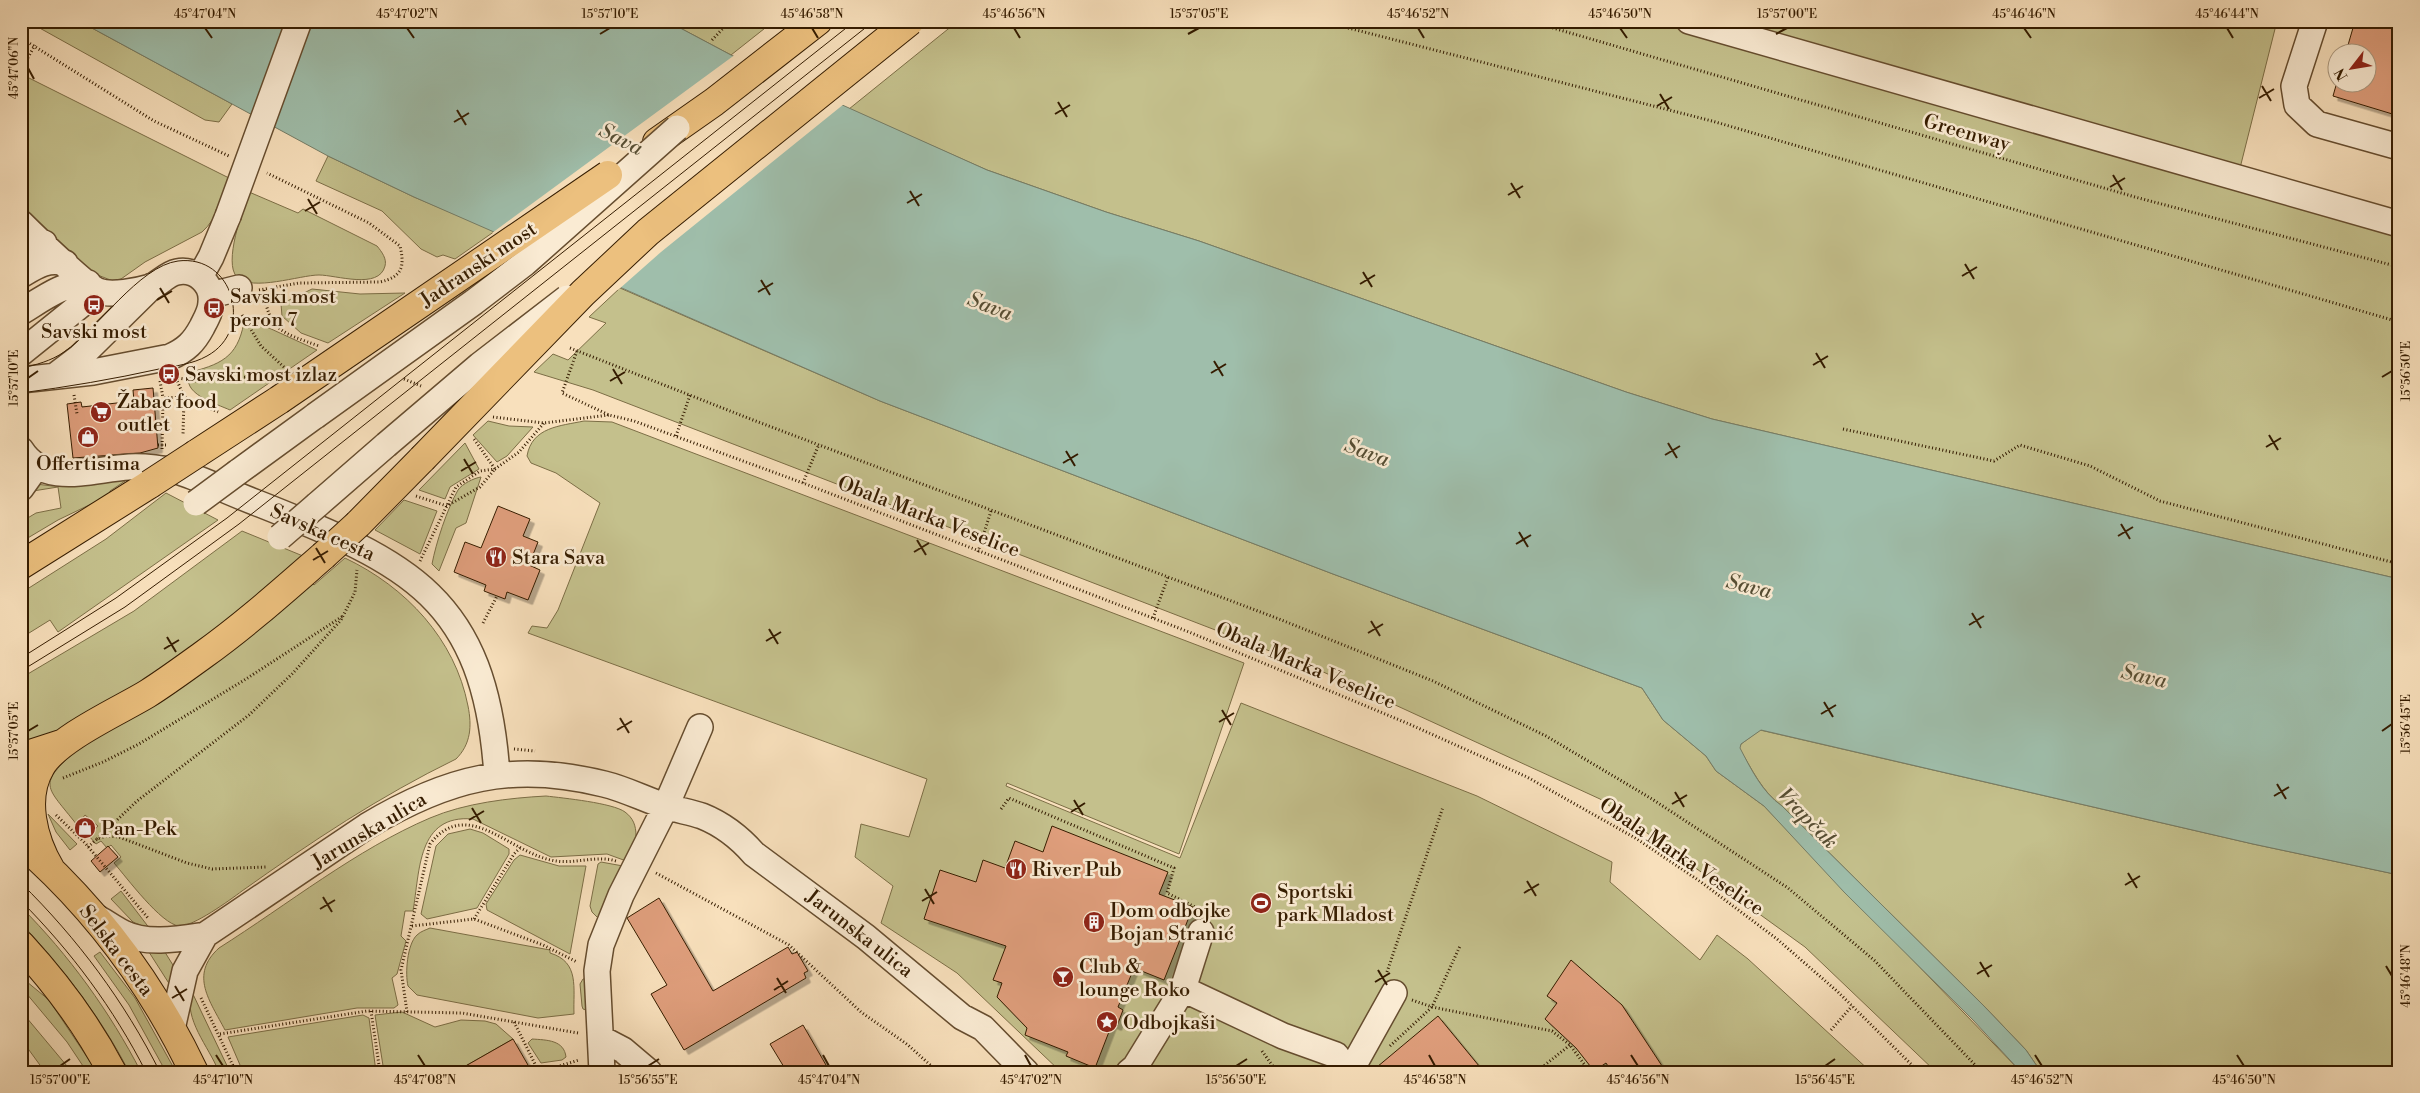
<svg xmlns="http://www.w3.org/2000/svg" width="2420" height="1093" font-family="'Libre Bodoni',serif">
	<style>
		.green { fill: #c4c08c; stroke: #7c6e46 }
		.water { fill: #9fbeab; stroke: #757d67 }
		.pier { fill: #f8e0bc }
		.building { fill: #df9e7c; stroke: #351c00; filter: url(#shadow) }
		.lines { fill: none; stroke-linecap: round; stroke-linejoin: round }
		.minor-casing { stroke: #664d2f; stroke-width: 28 }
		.major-casing { stroke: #351c00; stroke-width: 30 }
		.path { stroke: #351c00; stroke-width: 3; stroke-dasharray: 1 2.5; stroke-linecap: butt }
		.minor { stroke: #faebd3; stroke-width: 25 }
		.major { stroke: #ecc07e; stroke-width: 28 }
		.tram { stroke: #351c00; stroke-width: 1 }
		.minor-bridge-casing { stroke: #664d2f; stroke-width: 28; stroke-linecap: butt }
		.major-bridge-casing { stroke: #351c00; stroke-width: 30; stroke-linecap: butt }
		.path-bridge { stroke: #351c00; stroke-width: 3; stroke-dasharray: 1 2.5; stroke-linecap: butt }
		.minor-bridge { stroke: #faebd3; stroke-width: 25 }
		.major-bridge { stroke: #ecc07e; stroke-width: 28 }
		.ticks { fill: none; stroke: #351c00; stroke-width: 2 }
		.labels { text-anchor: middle; stroke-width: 5; stroke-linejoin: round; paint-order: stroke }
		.street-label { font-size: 20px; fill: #351c00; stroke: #faebd3 }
		.poi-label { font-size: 20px; fill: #351c00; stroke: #faebd3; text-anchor: start }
		.water-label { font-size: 21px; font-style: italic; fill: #554d33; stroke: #faebd3 }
		.neatline { fill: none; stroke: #351c00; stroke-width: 2 }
		.ticks-label { font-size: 12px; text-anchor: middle; fill: #351c00 }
	</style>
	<defs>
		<filter id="shadow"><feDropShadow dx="4.5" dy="4.5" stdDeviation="0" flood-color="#0004"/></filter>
	</defs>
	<rect width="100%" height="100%" fill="#f8e0bc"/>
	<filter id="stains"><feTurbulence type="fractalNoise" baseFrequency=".004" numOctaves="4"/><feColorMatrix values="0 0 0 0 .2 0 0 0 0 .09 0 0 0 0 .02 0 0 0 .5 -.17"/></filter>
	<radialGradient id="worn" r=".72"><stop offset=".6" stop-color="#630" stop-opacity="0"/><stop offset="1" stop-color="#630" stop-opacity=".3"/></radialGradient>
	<path class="green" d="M27 21H79L232 104 219 122 205 120Z
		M667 21H774L731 55Z
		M958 21H1657L2217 185 2399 235V579L1712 419 1626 392 1199 241 1106 212 987 170 849 109Z
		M1714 21H2277L2239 172Z
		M21 74 229 178C222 197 218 218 202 232L145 262 121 279 113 281 90 272 21 210Z
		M328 156 414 197 495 231 455 259 443 255 437 257 421 249 382 211 316 181Z
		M249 192 298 213 303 209 377 246C382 252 387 259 385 266 379 290 336 275 319 275 300 275 252 292 237 277 223 263 243 209 249 192Z
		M620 288 880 401 1333 574 1642 688 1663 720 1706 756 1716 771 1764 806 2021 1072H1936L1805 947 1600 799 1319 670 593 390 534 372 553 354 568 360 606 323 589 317Z
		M312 289 360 294 405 293 328 343 301 333 282 316 281 304Z
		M245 317 317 350 230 410C217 404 178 393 191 372 226 363 239 354 245 317Z
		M488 421 509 426 533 427 507 456 497 462 473 435Z
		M584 421 612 422 1244 663 1179 854 1007 783 1006 786 1180 858 1241 703 1477 796 1612 862 1610 882 1700 960 1717 935 1748 959 1871 1072H1061L957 973 881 923 893 886 855 857 861 824 909 837 927 779 528 633 532 626 547 628 558 610 600 503 556 473 531 463 527 456C532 427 560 426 584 421Z
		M465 443 479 469 450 487 445 499 419 490Z
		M481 477 466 523 456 528 439 571 432 564C436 543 447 509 458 490 462 484 474 478 481 477Z
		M121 480 125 481 110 491V495L58 520 21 542V522L36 513 61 508 58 487 33 491 36 484 52 486Z
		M166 493 218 520 58 632 50 620 21 638V593L106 539Z
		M404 500 437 511 420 554 375 530Z
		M242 531 303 556C244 612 180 660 111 701 82 719 54 735 21 744V678L134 611Z
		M345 558C406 587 455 639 468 706 472 726 471 744 456 759 380 796 311 842 242 891 230 900 193 927 179 926 161 924 127 878 114 863L121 857 111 845 107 848 101 841 96 844 89 836 98 826 85 815 77 825C46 785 36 786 78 749L312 583 314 585Z
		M1760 730 2253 844 2399 875V1072H2041L2026 1050 1984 1006 1782 806C1762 792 1752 769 1739 748L1741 744Z
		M546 796C563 798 613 803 625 812 633 818 636 825 636 836L640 839 629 862 607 854 551 857 473 819C417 814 420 871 413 911H405L401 936 406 941 397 974 392 978 398 1005 394 1008H357L225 1030C210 1001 189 975 219 948 287 905 357 849 430 818 465 803 509 798 546 796Z
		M48 814 77 844 70 850 56 832Z
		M470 829 483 833 509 849V854L477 908 427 919 421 914 436 846 448 834Z
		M520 855 559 866H586L570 954 487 910 486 904 514 860Z
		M601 862 623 866 601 921 592 912 590 906 598 864Z
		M121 891 150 929 133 922 111 899Z
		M21 907C69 955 110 1012 141 1072H129C101 1017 63 969 21 923Z
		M430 928 550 950V953C580 962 573 988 574 1014L538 1018 417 995 408 986C405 974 407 944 417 935 421 931 426 930 430 928Z
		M147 949H163L176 970 170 985Z
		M100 952 135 998 176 1072H166L129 1005 94 956Z
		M21 977 49 1000 97 1072H87L67 1042 21 987Z
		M589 978 590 1011 583 1009 582 1006 580 984 583 979Z
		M191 990 230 1072H219C208 1045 184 1021 191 990Z
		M21 1011 72 1072H45L21 1039Z
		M402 1012 435 1027 461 1020 485 1021 496 1024 513 1039 455 1072H384L375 1015Z
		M363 1015 369 1018 376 1072H243L228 1037Z
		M532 1039C547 1040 564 1040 566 1057L562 1060 541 1063 528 1043Z"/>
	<path class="water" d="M79 21H667L731 55 987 170 1106 212 1199 241 1626 392 1712 419 2399 579V875L2253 844 1761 730 1741 744 1740 748C1751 769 1762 792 1782 806L1984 1006 2026 1050 2041 1072H2021L1973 1020 1844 892 1764 806 1716 771 1706 756 1663 720 1642 688 1333 574 880 401 414 197 328 156Z"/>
	<path class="pier" d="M736 54 844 104 661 252 618 290 492 233Z"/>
	<path class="building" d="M2355 21H2399V116L2333 96 2337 82H2368V52H2346Z
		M153 388 158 448 140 453 73 458 67 404 81 402 82 407 134 401 133 390Z
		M498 506 530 519 523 536 538 542 529 565 540 570 528 600 507 592 505 599 484 591 486 585 454 572 465 542 481 548Z
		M1052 826 1168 872 1159 894 1193 907 1164 980 1134 968 1118 1007 1123 1010 1117 1026 1112 1024 1095 1068 1066 1056 1068 1052 1025 1035 1027 1028 997 997 1002 983 993 980 1006 946 924 919 940 870 976 882 983 860 1005 868 1015 841 1043 852Z
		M108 846 118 857 100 872 91 861Z
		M659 898 713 991 788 947 792 954 797 952 808 971 804 973 806 978 684 1050 651 994 667 985 627 918Z
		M1571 960 1622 1005 1666 1072H1612L1606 1063 1594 1071 1576 1048 1545 1019 1557 1003 1547 996Z
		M1438 1016 1484 1072H1371Z
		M803 1025 830 1072H787L770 1044Z
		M513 1039 532 1072H455Z"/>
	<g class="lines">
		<g class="minor-casing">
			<path id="minor" d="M1689 21 2399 224
				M2315 21 2294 86 2297 105 2317 124 2399 147
				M21 223C33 235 86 286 98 291 111 296 138 291 151 287 160 283 167 274 177 272 196 268 213 284 211 302 211 311 206 319 202 327 194 342 186 350 170 357L93 372 21 380
				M21 252 33 245 44 243
				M21 275C36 266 48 258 65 263
				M200 277 211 257 228 216
				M211 295 239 288
				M21 312C41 300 64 282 88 283
				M21 353 98 291
				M55 376 80 357 152 286
				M21 450C45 488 92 469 129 467 146 466 163 469 180 472 206 481 231 493 257 503 409 563 485 597 497 775
				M238 472 315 416
				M21 488 36 467
				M317 505 386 445
				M96 917C105 922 113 928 123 933 147 945 179 939 205 935L367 826C447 778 512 761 604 784 625 789 644 799 665 806 677 810 690 812 702 816 722 824 740 838 754 854L866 937 962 1017 983 1028 1026 1072
				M1183 989 1283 1036 1336 1055 1348 1072
				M172 1029 185 971 205 935
				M602 1039 623 1050 649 1072
				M602 1072 597 971 601 945 621 895 666 806 700 727
				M1129 1072 1135 1067 1183 989 1201 932
				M1350 1072 1394 993"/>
		</g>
		<g class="major-casing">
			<path id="major" d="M657 142 714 102 818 21
				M196 454 279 400
				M358 524 422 459
				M21 565 150 484
				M21 757 61 744
				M37 857C103 918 155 990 194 1072
				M51 870C33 840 22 798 41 766 58 738 119 711 147 694 166 682 185 668 203 655 245 625 284 590 323 556
				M21 945C56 983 88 1026 112 1072"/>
		</g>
		<path class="path" d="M1321 21 1712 121 2399 322
			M1529 21 2135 197 2399 267
			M21 38 154 121 229 156
			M712 40 730 21
			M21 70 35 45
			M259 290 299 283 380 282C402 277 405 267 400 246L369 223 267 173
			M264 290C268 331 283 333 319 346
			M242 315 261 346 285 368
			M570 348 753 420 1279 619 1433 681 1546 736 1652 799 1788 888 1875 961 1982 1072
			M577 351 562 393 609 415 634 421 803 483 1189 632 1409 724 1527 777 1637 839 1701 882 1777 939 1838 992 1919 1072
			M176 378 184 397 183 435
			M178 378 197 381 273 375
			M404 379 421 386
			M160 381 163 398
			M74 395 77 414
			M493 417 544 423 609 415
			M1843 429 1994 461 2020 445 2090 466 2160 501 2399 564
			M676 436 690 395
			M162 449 163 398 184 397 218 412
			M803 483 819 444
			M416 496 447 506 480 487 495 469 474 439
			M978 552 991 511
			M420 561 456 487 480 471 495 469 519 452 544 423
			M1153 618 1168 577
			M483 623 497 596
			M514 749 535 751
			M63 778 103 762 139 744 246 679 343 616
			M1001 809 1009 798 1174 868 1167 893 1197 908 1198 912
			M56 815 85 843 148 918
			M97 839 137 801 249 715 292 674 341 620 355 592 357 570
			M88 847 97 839 107 836 119 837 187 863 212 869 266 867
			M656 873 789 945 861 1012 908 1045 938 1072
			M474 919 514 854 520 848
			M412 926 474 919 543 945 577 962
			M1387 972 1443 807
			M201 998 236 1072
			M1412 1000 1432 1007 1552 1031 1570 1045 1590 1072
			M21 1001 23 1003
			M371 1011 380 1072
			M407 1012 401 970 430 844C468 795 511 855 556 861 576 864 597 855 616 861
			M514 1022 539 1072
			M1831 1030 1852 1006
			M220 1034 367 1011 462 1013 578 1033
			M1390 1046 1432 1007 1460 946
			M1262 1051 1277 1072
			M540 1072 579 1060
			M1536 1072 1570 1045"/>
		<use href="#minor" class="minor"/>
		<use href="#major" class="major"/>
		<path class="tram" d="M21 368C36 365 51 361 64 352 97 330 139 266 178 261 233 254 255 330 207 356 193 364 175 366 159 369 114 379 67 387 21 393
			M21 658 116 598 227 518 855 21
			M21 671 125 607 239 524 874 21
			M21 883C78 939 124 1001 160 1072
			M21 901C71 951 114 1009 146 1072"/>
		<g class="minor-bridge-casing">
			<path id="minor-bridge" d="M228 216 299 21
				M315 416 474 302 525 263 677 128
				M386 445 480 365 567 298
				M196 503 238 472
				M280 537 317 505"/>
		</g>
		<g class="major-bridge-casing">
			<path id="major-bridge" d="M279 400 608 175
				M422 459 583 293 648 232 910 21
				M150 484 196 454
				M323 556 358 524"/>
		</g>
		<path class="path-bridge" d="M158 445H168"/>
		<use href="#minor-bridge" class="minor-bridge"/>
		<use href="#major-bridge" class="major-bridge"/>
	</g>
	<path class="ticks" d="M205 28 212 38M407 28 414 38M812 28 818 38M1014 28 1020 38M1418 28 1424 38M1620 28 1627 38M2024 28 2031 38M2227 28 2233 38M600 34 610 28M1188 34 1199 28M1776 34 1787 28M28 68 34 79M2262 86 2271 101M1660 94 1669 109M2259 98 2274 89M1058 102 1067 117M1657 106 1672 97M457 110 466 125M1055 114 1070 105M454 122 469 113M2113 175 2122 190M1511 183 1520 198M2110 187 2125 178M910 191 919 206M1508 195 1523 186M308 199 317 214M907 203 922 194M305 211 320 202M1965 264 1974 279M1363 272 1372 287M1962 276 1977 267M761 280 770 295M1360 284 1375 275M160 288 169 303M758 292 773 283M157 300 172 291M1816 353 1825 368M1214 361 1223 376M1813 365 1828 356M613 369 622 384M1211 373 1226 364M2382 377 2392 371M28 378 38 371M610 381 625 372M2269 435 2278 450M1668 443 1677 458M2266 447 2281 438M1066 451 1075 466M1665 455 1680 446M464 459 473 474M1063 463 1078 454M461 471 476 462M2121 524 2130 539M1519 532 1528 547M2118 536 2133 527M917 540 926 555M1516 544 1531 535M316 548 325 563M914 552 929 543M313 560 328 551M1972 613 1981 628M1371 621 1380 636M1969 625 1984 616M769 629 778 644M1368 633 1383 624M167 637 176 652M766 641 781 632M164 649 179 640M1824 702 1833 717M1222 710 1231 725M1821 714 1836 705M620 718 629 733M1219 722 1234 713M617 730 632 721M28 731 38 725M2382 731 2392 724M2277 784 2286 799M1675 792 1684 807M2274 796 2289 787M1074 800 1083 815M1672 804 1687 795M472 808 481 823M1071 812 1085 803M469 820 484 811M2128 873 2137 888M1527 881 1536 896M2125 885 2140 876M925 889 934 904M1524 893 1539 884M323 897 332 912M922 901 937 892M320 909 335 900M1980 962 1989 977M2386 966 2392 976M1378 970 1387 985M1977 974 1992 965M777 978 786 993M1375 982 1390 973M175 986 184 1001M774 990 788 981M172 998 187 989M216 1055 223 1066M418 1055 425 1066M823 1055 829 1066M1025 1055 1031 1066M1429 1055 1435 1066M1631 1055 1638 1066M2035 1055 2042 1066M2237 1055 2244 1066M60 1066 70 1059M648 1066 659 1059M1236 1066 1247 1059M1825 1066 1835 1059"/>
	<defs>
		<g id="bus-disc" transform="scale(1.125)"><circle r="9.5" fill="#8f2418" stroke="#faebd3"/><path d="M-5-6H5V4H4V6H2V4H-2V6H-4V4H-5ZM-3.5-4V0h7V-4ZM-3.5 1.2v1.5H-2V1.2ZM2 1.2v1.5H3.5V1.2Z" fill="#fff"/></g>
		<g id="supermarket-disc" transform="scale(1.125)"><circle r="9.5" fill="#8f2418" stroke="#faebd3"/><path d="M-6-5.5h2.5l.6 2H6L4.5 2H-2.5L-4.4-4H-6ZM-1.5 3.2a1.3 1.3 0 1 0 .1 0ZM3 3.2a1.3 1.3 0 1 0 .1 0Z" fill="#fff"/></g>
		<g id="shop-disc" transform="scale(1.125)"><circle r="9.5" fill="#8f2418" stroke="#faebd3"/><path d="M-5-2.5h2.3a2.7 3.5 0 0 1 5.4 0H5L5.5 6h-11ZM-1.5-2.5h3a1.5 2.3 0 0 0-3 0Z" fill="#fff"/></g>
		<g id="restaurant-disc" transform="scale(1.125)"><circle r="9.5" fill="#8f2418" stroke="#faebd3"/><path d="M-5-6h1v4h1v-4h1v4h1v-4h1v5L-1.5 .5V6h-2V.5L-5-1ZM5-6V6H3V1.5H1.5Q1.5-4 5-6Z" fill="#fff"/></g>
		<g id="stadium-disc" transform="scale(1.125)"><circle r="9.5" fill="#8f2418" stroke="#faebd3"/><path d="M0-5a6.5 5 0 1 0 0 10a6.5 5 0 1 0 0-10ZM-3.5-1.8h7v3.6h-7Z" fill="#fff"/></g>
		<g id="building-disc" transform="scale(1.125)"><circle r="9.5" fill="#8f2418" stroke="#faebd3"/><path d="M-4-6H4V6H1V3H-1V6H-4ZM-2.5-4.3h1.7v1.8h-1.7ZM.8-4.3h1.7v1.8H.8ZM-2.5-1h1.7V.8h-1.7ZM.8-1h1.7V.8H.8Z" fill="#fff"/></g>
		<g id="bar-disc" transform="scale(1.125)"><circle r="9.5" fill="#8f2418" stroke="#faebd3"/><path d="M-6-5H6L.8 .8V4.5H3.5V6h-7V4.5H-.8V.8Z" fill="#fff"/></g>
		<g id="sight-disc" transform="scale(1.125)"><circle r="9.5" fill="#8f2418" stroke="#faebd3"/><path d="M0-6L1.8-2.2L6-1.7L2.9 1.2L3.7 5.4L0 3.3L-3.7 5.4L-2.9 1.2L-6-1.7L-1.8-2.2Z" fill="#fff"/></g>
	</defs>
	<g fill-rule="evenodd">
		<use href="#bus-disc" x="94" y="305"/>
		<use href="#bus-disc" x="214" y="308"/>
		<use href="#bus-disc" x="169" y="374"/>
		<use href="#supermarket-disc" x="101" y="412"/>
		<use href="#shop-disc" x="88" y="437"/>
		<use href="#restaurant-disc" x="496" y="557"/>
		<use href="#shop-disc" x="85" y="828"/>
		<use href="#restaurant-disc" x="1016" y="869"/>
		<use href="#stadium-disc" x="1261" y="903"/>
		<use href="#building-disc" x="1094" y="922"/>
		<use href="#bar-disc" x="1063" y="977"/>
		<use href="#sight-disc" x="1107" y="1022"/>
	</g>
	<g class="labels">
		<g class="street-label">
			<text transform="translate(1967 132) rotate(16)" y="7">Greenway</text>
			<text transform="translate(478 264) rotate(-34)" y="7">Jadranski most</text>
			<text transform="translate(929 516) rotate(21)" y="7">Obala Marka Veselice</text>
			<text transform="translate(323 532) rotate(24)" y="7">Savska cesta</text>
			<text transform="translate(1306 665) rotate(23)" y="7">Obala Marka Veselice</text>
			<text transform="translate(369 830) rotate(-31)" y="7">Jarunska ulica</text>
			<text transform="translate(1682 856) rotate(34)" y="7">Obala Marka Veselice</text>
			<text transform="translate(860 933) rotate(38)" y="7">Jarunska ulica</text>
			<text transform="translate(117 950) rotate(53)" y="7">Selska cesta</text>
		</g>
		<g class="poi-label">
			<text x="230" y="303">Savski most<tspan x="230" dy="23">peron 7</tspan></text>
			<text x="94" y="338" text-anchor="middle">Savski most</text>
			<text x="185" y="381">Savski most izlaz</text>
			<text x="117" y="408">Žabac food<tspan x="117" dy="23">outlet</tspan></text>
			<text x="88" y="470" text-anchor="middle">Offertisima</text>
			<text x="512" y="564">Stara Sava</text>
			<text x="101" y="835">Pan-Pek</text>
			<text x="1032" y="876">River Pub</text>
			<text x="1277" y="898">Sportski<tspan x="1277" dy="23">park Mladost</tspan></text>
			<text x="1110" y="917">Dom odbojke<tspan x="1110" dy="23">Bojan Stranić</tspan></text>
			<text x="1079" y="973">Club &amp;<tspan x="1079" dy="23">lounge Roko</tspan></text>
			<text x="1123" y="1029">Odbojkaši</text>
		</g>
		<g class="water-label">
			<text transform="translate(621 139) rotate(27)" y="7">Sava</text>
			<text transform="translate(990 306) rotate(21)" y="7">Sava</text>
			<text transform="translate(1367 452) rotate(21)" y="7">Sava</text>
			<text transform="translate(1749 586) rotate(14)" y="7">Sava</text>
			<text transform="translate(2144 676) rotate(13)" y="7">Sava</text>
			<text transform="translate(1808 818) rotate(46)" y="7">Vrapčak</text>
		</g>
	</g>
	<rect width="2420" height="1093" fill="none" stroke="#f8e0bc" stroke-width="55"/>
	<g transform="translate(2352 68) rotate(239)"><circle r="24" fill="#faebd3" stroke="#ab987f"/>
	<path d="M0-4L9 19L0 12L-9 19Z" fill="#8f2418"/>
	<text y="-8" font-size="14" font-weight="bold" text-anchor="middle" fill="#351c00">N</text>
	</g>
	<rect x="28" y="28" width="2364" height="1038" class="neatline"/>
	<g class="ticks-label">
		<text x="205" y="18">45°47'04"N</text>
		<text x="407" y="18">45°47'02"N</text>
		<text x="610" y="18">15°57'10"E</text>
		<text x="812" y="18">45°46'58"N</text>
		<text x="1014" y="18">45°46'56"N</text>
		<text x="1199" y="18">15°57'05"E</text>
		<text x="1418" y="18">45°46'52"N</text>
		<text x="1620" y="18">45°46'50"N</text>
		<text x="1787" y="18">15°57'00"E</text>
		<text x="2024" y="18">45°46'46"N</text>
		<text x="2227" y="18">45°46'44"N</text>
		<text transform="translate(14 68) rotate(-90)" y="4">45°47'06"N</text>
		<text transform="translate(2406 371) rotate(-90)" y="4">15°56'50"E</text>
		<text transform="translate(14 378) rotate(-90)" y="4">15°57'10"E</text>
		<text transform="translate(2406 724) rotate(-90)" y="4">15°56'45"E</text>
		<text transform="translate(14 731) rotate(-90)" y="4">15°57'05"E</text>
		<text transform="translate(2406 976) rotate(-90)" y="4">45°46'48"N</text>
		<text x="60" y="1084">15°57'00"E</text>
		<text x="223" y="1084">45°47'10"N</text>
		<text x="425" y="1084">45°47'08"N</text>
		<text x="648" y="1084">15°56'55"E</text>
		<text x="829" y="1084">45°47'04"N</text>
		<text x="1031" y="1084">45°47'02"N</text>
		<text x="1236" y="1084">15°56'50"E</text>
		<text x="1435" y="1084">45°46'58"N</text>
		<text x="1638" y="1084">45°46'56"N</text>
		<text x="1825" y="1084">15°56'45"E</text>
		<text x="2042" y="1084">45°46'52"N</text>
		<text x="2244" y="1084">45°46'50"N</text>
	</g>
	<rect width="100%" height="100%" filter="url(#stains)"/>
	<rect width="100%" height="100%" fill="url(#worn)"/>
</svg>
